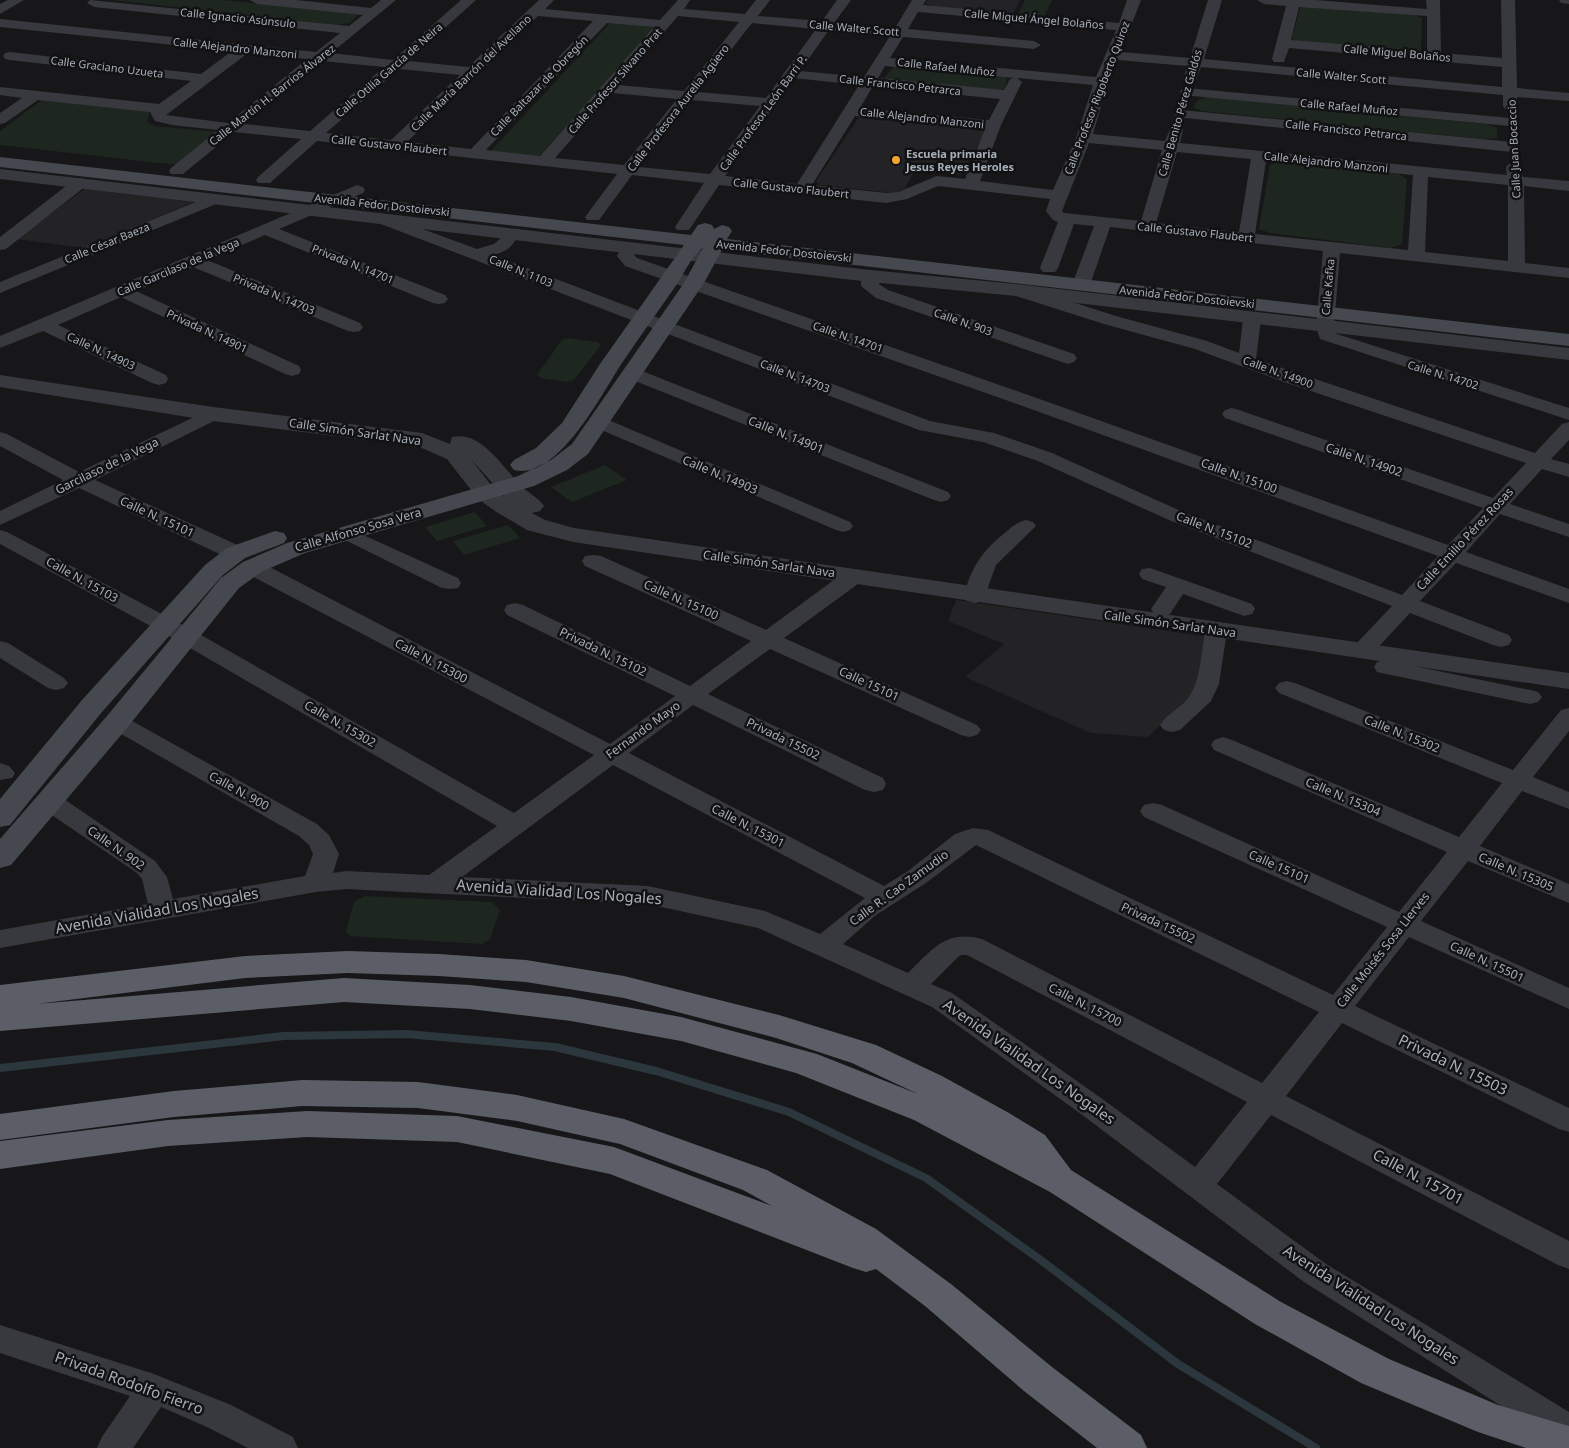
<svg xmlns="http://www.w3.org/2000/svg" width="1569" height="1448" font-family="'Noto Sans',sans-serif">
	<style>
		.built { fill: #232326 }
		.green { fill: #1e271f }
		.lines { fill: none; stroke-linecap: round; stroke-linejoin: round }
		.stream { stroke: #2c373d; stroke-width: 8 }
		.minor { fill: #38393e; fill-rule: evenodd }
		.tertiary { fill: #38393e; fill-rule: evenodd }
		.secondary { fill: #45484e; fill-rule: evenodd }
		.trunk { fill: #5b5e66; fill-rule: evenodd }
		.poi-dot { fill: #f4a633; stroke: #121214; stroke-width: 2 }
		.labels { text-anchor: middle; stroke-width: 5; stroke-linejoin: round; paint-order: stroke }
		.far-street-label { font-size: 11px; fill: #a8afb9; stroke: #121214 }
		.far-poi-label { font-size: 11px; font-weight: bold; fill: #a8afb9; stroke: #121214; text-anchor: start }
		.street-label { font-size: 12px; fill: #a8afb9; stroke: #121214 }
		.near-street-label { font-size: 15px; fill: #a8afb9; stroke: #121214 }
	</style>
	<rect width="100%" height="100%" fill="#171719"/>
	<path class="built" d="M928 0H1020L1013 14 931 6 925 3Z
		M860 116 982 128 986 131 961 175 915 170 905 188 895 193 819 185 816 181Z
		M85 189 193 202 85 248 16 239Z
		M956 600 1209 637 1199 687 1148 737 1091 733 965 677 1004 644 948 621Z"/>
	<path class="green" d="M112 0H222L353 13 358 15 349 23 337 25Z
		M1025 0H1052L1044 17 1018 15Z
		M1305 6 1415 15 1422 18 1421 50 1407 52 1296 41 1292 39 1300 8Z
		M610 23 657 27 539 156 490 152Z
		M893 67 1003 75 1007 78 1005 89 995 90 886 81 885 77Z
		M1207 97 1486 124 1497 128V138L1483 139 1201 111 1193 107 1198 100Z
		M42 100 148 111 150 113 147 122 155 126 220 132 177 165 0 145V131Z
		M1277 162 1399 174 1407 179 1402 244 1391 248 1270 233 1259 229 1270 165Z
		M568 338 597 342 601 345 574 380 567 382 541 378 537 375 562 340Z
		M605 465 627 480 572 502 551 487Z
		M475 512 487 526 437 541 425 527Z
		M508 525 520 538 464 555 453 541Z
		M365 896 492 902 500 910 490 939 482 944 350 936 346 931 354 902Z"/>
	<g class="lines">
		<path class="stream" d="M0 1068 284 1036 406 1034 555 1047 656 1071 789 1112 926 1178 1042 1261 1178 1364 1316 1448"/>
		<path class="minor" d="M8 0H24L0 14V4Z
			M90 0 349 26 363 15 257 4 250 0H296L371 8 381 0H396L331 53 393 60 461 0H476L408 61 468 67 539 0H554L545 9 660 20 678 0H690L684 9 745 14 756 0H770L758 16 822 21 837 0H851L834 23 895 28 912 0H926L923 5 1119 23 1127 0H1141L1121 52 1190 58 1208 0H1222L1204 59 1502 87V67L1289 48 1284 62H1274L1272 59 1286 6 1264 4 1257 0H1315L1427 9 1426 0H1440L1441 53 1502 58 1501 0H1515L1517 88 1569 93V101L1517 97V106L1515 109H1505L1503 106V95L1201 67 1196 80H1186L1184 77 1187 66 1118 60 1108 82 1093 134 1165 141 1171 127H1181L1183 130 1180 143 1507 175 1506 167 1509 164H1519L1523 177 1569 181V191L1524 186 1525 263 1569 268V278L1340 253 1334 327 1335 333 1337 334 1569 408V420L1320 339 1316 327 1323 251 1110 227 1090 285 1087 289 1081 290 1075 289 1072 285 1094 226 1074 224 1058 268 1055 272H1043L1040 268 1058 222 1053 220 1046 211 1050 199 938 186 907 199 886 203 719 185 689 230H677L675 227 704 183 632 175 599 220H587L585 217 617 174 317 141 270 183H258L256 180 258 177 301 139 234 132 183 174H171L169 171 171 168 218 130 172 125 155 121 150 112 38 100 5 123 0 124V113L22 98 0 95V87L159 104 191 81 10 60 5 59 3 56 5 53 10 52 201 74 232 51 0 27V19L316 52 340 33 94 7 87 3ZM1299 7 1427 16V51L1291 40ZM918 12 1116 30 1096 77 890 58 903 37 1034 49 1041 45 1034 41 908 29ZM538 16 593 21 471 149 407 142ZM678 16 739 22 684 91 618 85ZM607 23 654 27 540 156 486 150ZM752 23 816 29 766 98 698 92ZM829 30 890 36 864 77 800 71ZM248 53 307 59 228 123 166 115ZM322 61 384 67 310 131 244 124ZM885 66 1014 78 1010 79 1004 90 878 78ZM399 69 460 75 391 140 326 133ZM794 78 859 85 797 184 725 176ZM1017 78 1093 85 1076 138 1053 190 980 181 1001 125 1022 82ZM873 86 1000 99 989 120 860 108ZM612 93 677 99 624 165 555 158ZM691 100 760 106 710 174 639 167ZM855 116 985 129 965 179 937 176 898 192 886 193 812 185ZM1089 143 1162 150 1141 221 1064 213 1062 211ZM1177 152 1251 159 1239 232 1156 223ZM1266 161 1413 175 1408 250 1255 234ZM1428 177 1508 185V261L1425 252Z
			M1559 0H1569V4L1561 3Z
			M1187 88 1510 118 1515 119 1517 122 1515 125 1510 126 1182 95 1180 92 1182 89Z
			M1181 110 1512 142 1517 144 1520 147 1517 150 1512 152 1176 117 1174 114 1176 111Z
			M80 178 86 180 88 183 86 186 6 249 0 250V237L74 180Z
			M357 185 363 187 365 190 363 193 279 229 445 295 448 299 445 303 439 304 433 303 265 235 207 260 360 323 363 327 360 331 354 332 348 331 193 267 136 291 299 366 301 370 299 374 292 376 285 374 121 297 58 325 166 375 168 379 166 383 159 385 152 383 43 331 0 348V336Z
			M215 194 221 196 223 199 221 202 0 293V282Z
			M379 213 477 249 494 244 501 238 498 232 500 229H512L517 238C511 248 505 252 493 255L930 421 994 433 1052 453 1183 512 1402 595 1438 556 1017 404 625 266 617 256 623 243H635L637 247 634 255 637 258 1031 396 1448 545 1483 508 1225 418 1222 414 1225 410 1232 408 1239 410 1493 498 1526 463 1287 383 1195 349 1104 324 1010 294 1007 290 1010 286 1016 285 1022 286 1116 316 1207 341 1239 353 1243 319 1246 315 1252 314 1258 315 1261 319 1256 359 1535 453 1562 424 1569 422V440L1551 459 1569 464V477L1542 469 1510 504 1569 524V537L1500 514 1466 552 1569 589V603L1456 563 1420 601 1509 635 1512 640 1509 645 1501 647 1493 645 1410 613 1370 656 1362 658 1354 656 1351 651 1354 646 1392 606 1169 520 1038 461 983 442 919 430 373 221 371 218 373 215Z
			M870 271 876 272 879 276V284L888 290 1074 354 1077 358 1074 362 1068 364 1062 362 876 298 861 286V276L864 272Z
			M632 367 948 492 951 496 948 500 941 502 934 500 625 377 623 373 625 369Z
			M213 408 220 410 223 414 220 418 95 480 244 548 247 553 244 558 236 559 228 558 79 488 0 525V511L63 480 0 446V432L7 434 79 472Z
			M599 416 850 522 853 526 850 530 843 532 836 530 592 426 589 422 592 418Z
			M1026 520 1033 522 1036 526 996 565 983 601 975 603 967 601 964 596C970 568 984 549 1006 532 1013 526 1018 522 1026 520Z
			M348 528 458 578 461 583 458 588 450 589 442 588 341 538 338 534 341 530Z
			M0 530 7 532 194 631 514 813 594 755 244 572 241 567 244 562 252 561 260 562 610 744 675 696 507 615 504 610 507 605 515 603 523 605 690 686 751 641 585 566 582 561 585 556 593 555 601 556 766 630 846 571 854 570 862 571 865 576 862 581 784 638 977 725 981 730 977 735 969 737 961 735 770 649 708 694 883 778 886 784 883 790 874 792 865 790 693 705 629 753 884 886 908 871 955 834 973 828 988 830 1333 995 1387 927 1144 817 1140 811 1144 805 1153 803 1162 805 1399 912 1447 852 1214 750 1211 745 1214 740 1223 737 1232 740 1459 837 1502 783 1279 693 1275 688 1279 683 1287 681 1295 683 1513 770 1561 710 1569 708V731L1533 777 1569 792V809L1522 791 1480 846 1569 884V903L1468 861 1421 921 1569 988V1009L1409 937 1355 1006 1569 1108V1132L1559 1129 1342 1023 1286 1096 1569 1241V1269L1558 1265 1271 1115 1217 1184 1326 1264 1569 1412V1445L1557 1441 1304 1282 1081 1114 932 1007 813 953 758 928 648 904 346 889 316 892 0 948V930L148 904 142 879 137 873 40 807 37 801 40 795 49 793 58 795 155 861 167 877 173 899 305 876 313 854 309 845 299 836 109 727 105 722 109 717 117 715 125 717 317 824 329 835 339 854 333 873 346 871 429 875 497 826 178 641 0 544ZM613 765 865 898 820 934 765 911 648 886 462 877ZM976 845 1319 1012 1262 1083 982 939C945 929 932 950 908 973L843 944 876 915 926 883ZM962 955H967L1247 1102 1195 1167 1101 1098 952 993 931 984 959 956Z
			M1150 568 1252 604 1255 609 1252 614 1244 616 1183 594 1170 614 1162 616 1154 614 1151 609 1166 587 1142 579 1139 574 1142 569Z
			M1216 624 1224 626 1227 631 1219 684 1211 701 1180 730 1172 732 1164 730 1160 725C1167 714 1180 708 1188 698 1200 684 1202 649 1205 631L1208 626Z
			M0 641 8 643 64 678 68 683 64 688 56 690 48 688 0 658Z
			M1385 660 1530 690 1538 692 1542 697 1538 702 1530 704 1377 672 1374 667 1377 662Z
			M0 763 9 766 15 773 12 778 0 780Z
			M0 1325 154 1374 231 1405 293 1437 298 1448H248L207 1427 161 1407 133 1448H97L102 1437 130 1396 0 1353Z"/>
		<path class="tertiary" d="M0 169 870 270 1016 284 1569 348V360L1016 296 870 282 0 179Z
			M0 375 213 407 422 433 450 444 452 437C481 430 503 467 520 485 528 493 538 497 544 506L540 511 532 513 545 520 574 528 1569 673V689L573 542 527 530 498 513 478 499 447 459 417 446 213 421 0 387ZM470 458 505 497 494 489Z"/>
		<path class="secondary" d="M0 157 691 235 698 225 705 223 712 225 714 229 722 225 729 227 732 231 727 239 1569 334V346L722 250 704 283 588 454 567 470 534 486 305 553 261 572 239 588 127 728 11 865 0 868V839L107 716 221 578 243 562 287 543 518 476 551 460 572 444 684 283 703 248C693 254 684 273 677 284 659 310 640 336 622 363 602 393 558 481 514 470L510 465 514 460 536 448 562 423 600 364 684 245 0 167Z
			M275 531 284 533 287 538 284 543 245 558 223 575 102 712 10 825 0 827V799L82 700 205 565 227 548Z"/>
		<path class="trunk" d="M348 951 439 954 526 960 624 976 779 1015 876 1045 942 1076 1009 1113 1045 1135 1071 1170 1281 1302 1389 1359 1498 1405 1569 1426V1448H1526L1478 1432 1361 1383 1255 1324 1050 1192 914 1120 796 1073 681 1041 571 1021 470 1009 344 1002 0 1031V985L245 956ZM348 973 439 976 526 982 624 998 776 1038 852 1063 918 1094 817 1054 681 1017 571 997 470 985 344 978 36 1004 245 978Z
			M302 1080 418 1082 517 1095 624 1119 767 1170 876 1229 951 1284 1052 1367 1141 1435 1147 1448H1097L1024 1391 925 1306 876 1269 866 1272 853 1268 610 1174 457 1142 307 1137 168 1146 0 1169V1141L168 1120 307 1111 457 1116 614 1147 772 1206 743 1190 620 1144 517 1121 418 1108 302 1106 174 1117 0 1140V1114L174 1091Z"/>
	</g>
	<circle class="poi-dot" cx="896" cy="160" r="5"/>
	<g class="labels">
		<g class="far-street-label">
			<text transform="translate(238 18) rotate(6)" y="4">Calle Ignacio Asúnsulo</text>
			<text transform="translate(1034 19) rotate(5)" y="4">Calle Miguel Ángel Bolaños</text>
			<text transform="translate(854 28) rotate(5)" y="4">Calle Walter Scott</text>
			<text transform="translate(235 48) rotate(6)" y="4">Calle Alejandro Manzoni</text>
			<text transform="translate(1397 53) rotate(5)" y="4">Calle Miguel Bolaños</text>
			<text transform="translate(107 67) rotate(7)" y="4">Calle Graciano Uzueta</text>
			<text transform="translate(946 67) rotate(6)" y="4">Calle Rafael Muñoz</text>
			<text transform="translate(389 70) rotate(-41)" y="4">Calle Otilia García de Neira</text>
			<text transform="translate(471 73) rotate(-44)" y="4">Calle María Barrón del Avellano</text>
			<text transform="translate(1341 76) rotate(5)" y="4">Calle Walter Scott</text>
			<text transform="translate(615 81) rotate(-49)" y="4">Calle Profesor Silvano Prat</text>
			<text transform="translate(900 85) rotate(6)" y="4">Calle Francisco Petrarca</text>
			<text transform="translate(539 86) rotate(-46)" y="4">Calle Baltazar de Obregón</text>
			<text transform="translate(272 95) rotate(-38)" y="4">Calle Martín H. Barrios Álvarez</text>
			<text transform="translate(1097 98) rotate(-69)" y="4">Calle Profesor Rigoberto Quiroz</text>
			<text transform="translate(1349 107) rotate(5)" y="4">Calle Rafael Muñoz</text>
			<text transform="translate(678 108) rotate(-52)" y="4">Calle Profesora Aurelia Agüero</text>
			<text transform="translate(763 113) rotate(-54)" y="4">Calle Profesor León Barri P.</text>
			<text transform="translate(1180 113) rotate(-74)" y="4">Calle Benito Pérez Galdós</text>
			<text transform="translate(922 118) rotate(6)" y="4">Calle Alejandro Manzoni</text>
			<text transform="translate(1346 130) rotate(6)" y="4">Calle Francisco Petrarca</text>
			<text transform="translate(389 145) rotate(6)" y="4">Calle Gustavo Flaubert</text>
			<text transform="translate(1514 149) rotate(-93)" y="4">Calle Juan Bocaccio</text>
			<text transform="translate(1326 162) rotate(6)" y="4">Calle Alejandro Manzoni</text>
			<text transform="translate(791 188) rotate(6)" y="4">Calle Gustavo Flaubert</text>
			<text transform="translate(382 205) rotate(6)" y="4">Avenida Fedor Dostoievski</text>
			<text transform="translate(1195 232) rotate(6)" y="4">Calle Gustavo Flaubert</text>
			<text transform="translate(107 243) rotate(-22)" y="4">Calle César Baeza</text>
			<text transform="translate(784 251) rotate(6)" y="4">Avenida Fedor Dostoievski</text>
			<text transform="translate(353 264) rotate(22)" y="4">Privada N. 14701</text>
			<text transform="translate(178 267) rotate(-23)" y="4">Calle Garcilaso de la Vega</text>
			<text transform="translate(521 271) rotate(22)" y="4">Calle N. 1103</text>
			<text transform="translate(1328 287) rotate(-85)" y="4">Calle Kafka</text>
			<text transform="translate(274 294) rotate(23)" y="4">Privada N. 14703</text>
			<text transform="translate(1187 297) rotate(6)" y="4">Avenida Fedor Dostoievski</text>
			<text transform="translate(963 322) rotate(19)" y="4">Calle N. 903</text>
			<text transform="translate(207 331) rotate(25)" y="4">Privada N. 14901</text>
			<text transform="translate(848 337) rotate(19)" y="4">Calle N. 14701</text>
			<text transform="translate(101 351) rotate(25)" y="4">Calle N. 14903</text>
			<text transform="translate(1278 372) rotate(20)" y="4">Calle N. 14900</text>
			<text transform="translate(1443 375) rotate(17)" y="4">Calle N. 14702</text>
			<text transform="translate(795 376) rotate(21)" y="4">Calle N. 14703</text>
		</g>
		<g class="far-poi-label">
			<text x="906" y="158">Escuela primaria<tspan x="906" dy="13">Jesus Reyes Heroles</tspan></text>
		</g>
		<g class="street-label">
			<text transform="translate(355 432) rotate(8)" y="4">Calle Simón Sarlat Nava</text>
			<text transform="translate(786 435) rotate(22)" y="4">Calle N. 14901</text>
			<text transform="translate(1364 460) rotate(19)" y="4">Calle N. 14902</text>
			<text transform="translate(107 466) rotate(-26)" y="4">Garcilaso de la Vega</text>
			<text transform="translate(720 475) rotate(23)" y="4">Calle N. 14903</text>
			<text transform="translate(1239 476) rotate(20)" y="4">Calle N. 15100</text>
			<text transform="translate(157 517) rotate(25)" y="4">Calle N. 15101</text>
			<text transform="translate(358 530) rotate(-16)" y="4">Calle Alfonso Sosa Vera</text>
			<text transform="translate(1214 530) rotate(21)" y="4">Calle N. 15102</text>
			<text transform="translate(1465 539) rotate(-47)" y="4">Calle Emilio Pérez Rosas</text>
			<text transform="translate(769 564) rotate(8)" y="4">Calle Simón Sarlat Nava</text>
			<text transform="translate(82 580) rotate(29)" y="4">Calle N. 15103</text>
			<text transform="translate(681 600) rotate(24)" y="4">Calle N. 15100</text>
			<text transform="translate(1170 624) rotate(8)" y="4">Calle Simón Sarlat Nava</text>
			<text transform="translate(603 652) rotate(26)" y="4">Privada N. 15102</text>
			<text transform="translate(431 661) rotate(28)" y="4">Calle N. 15300</text>
			<text transform="translate(869 684) rotate(25)" y="4">Calle 15101</text>
			<text transform="translate(340 724) rotate(30)" y="4">Calle N. 15302</text>
			<text transform="translate(643 730) rotate(-36)" y="4">Fernando Mayo</text>
			<text transform="translate(1402 734) rotate(22)" y="4">Calle N. 15302</text>
			<text transform="translate(783 739) rotate(26)" y="4">Privada 15502</text>
			<text transform="translate(239 791) rotate(29)" y="4">Calle N. 900</text>
			<text transform="translate(1343 797) rotate(23)" y="4">Calle N. 15304</text>
			<text transform="translate(748 826) rotate(27)" y="4">Calle N. 15301</text>
			<text transform="translate(116 848) rotate(35)" y="4">Calle N. 902</text>
			<text transform="translate(1279 867) rotate(24)" y="4">Calle 15101</text>
			<text transform="translate(1516 872) rotate(23)" y="4">Calle N. 15305</text>
			<text transform="translate(899 888) rotate(-36)" y="4">Calle R. Cao Zamudio</text>
			<text transform="translate(1158 923) rotate(25)" y="4">Privada 15502</text>
			<text transform="translate(1383 950) rotate(-52)" y="4">Calle Moisés Sosa Llerves</text>
			<text transform="translate(1487 962) rotate(25)" y="4">Calle N. 15501</text>
			<text transform="translate(1085 1005) rotate(27)" y="4">Calle N. 15700</text>
		</g>
		<g class="near-street-label">
			<text transform="translate(559 892) rotate(4)" y="5">Avenida Vialidad Los Nogales</text>
			<text transform="translate(157 911) rotate(-10)" y="5">Avenida Vialidad Los Nogales</text>
			<text transform="translate(1029 1062) rotate(35)" y="5">Avenida Vialidad Los Nogales</text>
			<text transform="translate(1453 1065) rotate(26)" y="5">Privada N. 15503</text>
			<text transform="translate(1418 1177) rotate(28)" y="5">Calle N. 15701</text>
			<text transform="translate(1371 1305) rotate(33)" y="5">Avenida Vialidad Los Nogales</text>
			<text transform="translate(129 1383) rotate(20)" y="5">Privada Rodolfo Fierro</text>
		</g>
	</g>
</svg>
